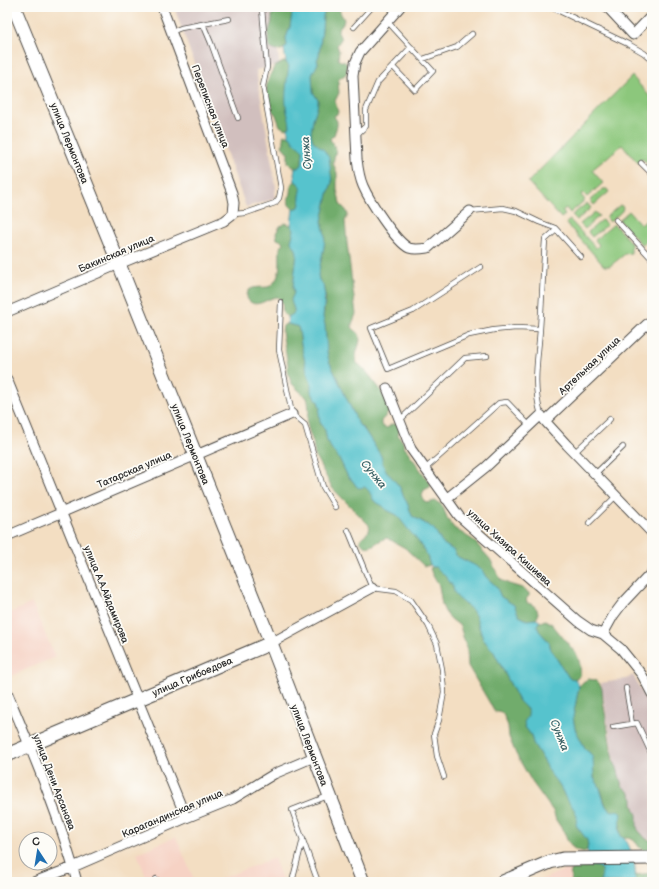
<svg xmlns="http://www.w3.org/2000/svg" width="659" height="889" font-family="'Balsamiq Sans',sans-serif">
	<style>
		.built { fill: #f6d2c4 }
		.industrial { fill: #d1bfbe }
		.green { fill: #8cc77c; stroke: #5c7954 }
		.forest { fill: #71ac6c; stroke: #4e6c4c }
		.water { fill: #56c3cd; stroke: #40777c }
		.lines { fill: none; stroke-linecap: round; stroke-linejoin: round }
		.lane-casing { stroke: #494642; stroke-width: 6 }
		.street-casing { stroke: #494642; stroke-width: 11 }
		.secondary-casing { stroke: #494642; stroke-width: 15 }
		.lane { stroke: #fff; stroke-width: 4.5 }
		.street { stroke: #fff; stroke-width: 9 }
		.secondary { stroke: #fff; stroke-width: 13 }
		.labels { text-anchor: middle; stroke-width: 3.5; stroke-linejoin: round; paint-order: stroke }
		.street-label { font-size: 10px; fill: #2b2b2b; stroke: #fdfcf7 }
		.water-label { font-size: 11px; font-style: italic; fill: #3a6064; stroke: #fdfcf7 }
	</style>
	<rect width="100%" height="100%" fill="#fdfcf7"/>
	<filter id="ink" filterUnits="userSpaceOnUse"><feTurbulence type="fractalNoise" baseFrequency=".025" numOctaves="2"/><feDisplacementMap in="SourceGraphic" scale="8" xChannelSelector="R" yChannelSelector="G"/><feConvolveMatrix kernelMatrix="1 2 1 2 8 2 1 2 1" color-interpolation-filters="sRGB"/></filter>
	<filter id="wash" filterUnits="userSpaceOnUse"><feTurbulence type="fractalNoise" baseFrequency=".012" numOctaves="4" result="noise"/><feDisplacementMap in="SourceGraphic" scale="16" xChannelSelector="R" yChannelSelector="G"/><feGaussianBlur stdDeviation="0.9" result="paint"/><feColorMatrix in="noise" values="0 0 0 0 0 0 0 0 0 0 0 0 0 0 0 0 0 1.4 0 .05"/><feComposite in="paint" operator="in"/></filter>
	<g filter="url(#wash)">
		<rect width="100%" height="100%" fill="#f3dec2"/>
		<path class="built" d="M32 603 55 657 11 676 7 667V614Z
			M176 837 195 882H148L137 853Z
			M274 858 283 882H212Z
			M571 867 578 882H536Z"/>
		<path class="industrial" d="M174 7H275L279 65 256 70 276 187 274 199 246 207Z
			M633 675 652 712V837L643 841 634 830 616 771 601 683 626 679Z"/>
		<path class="green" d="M632 76 652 99V169L643 159 638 163 622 145 592 170 603 183 587 197 583 193 581 195 585 200 570 213 566 208 562 211 565 215 561 218 528 182Z
			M603 189H607L609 192 594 205 590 200Z
			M587 203 591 208 577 220 572 215Z
			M620 205 623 207 622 211 610 222 606 217Z
			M629 211 641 225 652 215V236L642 245 619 220Z
			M595 212 599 216 585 229 580 224Z
			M570 220 596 248 599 245 595 240 614 224 631 243V253L625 254 610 266H604L566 223Z
			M602 220 607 225 592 237 588 232Z"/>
		<path class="forest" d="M275 7H293L290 27 286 38 287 46C282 51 276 52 270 48L268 35 272 21V15L275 10Z
			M326 7H339C340 19 350 17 338 29V32L341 39 337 45 339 51 338 59 340 61C348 60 348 68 346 74L339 79 338 81 339 93 335 101 338 112 337 114 334 116 335 118 337 121V126L334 135 330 139 336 149 333 163 337 173V190L339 198 340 204 346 210 348 215 345 221 347 243 356 314 352 324V327C354 330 357 331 359 334 363 341 354 352 356 362L365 370 380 389 384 397 393 402 391 410 381 421V424L382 426 387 428 392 424H398L400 429 398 435 403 442 404 448 406 449 431 485 430 487 424 490 422 496 424 501 427 503 435 501 437 502 442 505 448 520 454 528 473 540 490 559 501 580 509 584 522 588 529 593V596C526 598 526 600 527 603 534 604 539 609 538 616L536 619 527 620 519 616 514 605 501 597 496 586 486 577 483 572 472 564 458 557 456 555 453 550 442 543 436 532 425 523 412 516 408 505 399 486 387 472 383 465 381 456 376 448 364 429 359 425 329 361 327 352 325 325 323 317 326 299 323 285 319 280 318 275 324 247 325 235 322 221 328 194 332 182 312 138 311 133 313 119 317 108 318 100 313 92 312 74 318 63 317 60 319 55 322 29 323 16Z
			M283 62H286L289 66 288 77 287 112 290 121V127L285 129 280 126 276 115 270 108 266 99 267 83 269 78 274 67Z
			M284 135H287L291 136C293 142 300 144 302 149 304 153 302 157 302 160 302 166 304 161 301 167 296 169 292 167 288 163V153L282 146 284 142 283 136Z
			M295 181C304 187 301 188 300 196 299 201 301 203 299 207L293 209 289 205 288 199 291 194V185Z
			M285 223 291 225 294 230 291 242 296 249 297 254 293 287 294 293C293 296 291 299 292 302 293 311 299 313 287 317L283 313 282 302 278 297C268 297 258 309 249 301 247 299 247 297 247 295 248 285 260 288 268 287 271 286 273 284 275 281 282 272 279 259 280 248L281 245 284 244 282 241 277 239 276 233 280 226Z
			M285 324 293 325 298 327 299 330 301 344 308 375 311 383 313 395 317 399 320 408 321 425 325 430 327 441 333 451 340 460 348 477 352 480 357 487H365L370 491 374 501 383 506 387 510 397 515 418 541 426 553 430 565 427 566H424L405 548 387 538C377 540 366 555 360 540 363 534 372 533 369 525L333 489 315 456 313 442 308 428 307 422 309 411 308 401 307 398 291 383 288 371V365L282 332 283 326Z
			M433 567H436L445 576 453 586 454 592 472 610 476 617 483 639 487 644 493 650 519 701 525 707 528 712 529 714 525 727 531 735 533 743 547 766 548 769 559 785 563 792 565 797 573 806 577 816V827C584 836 590 838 587 850L584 852 574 849 567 840 564 832 556 820 553 811 532 782 516 754 509 737 508 726 503 714 501 712 498 711 495 712 468 666 467 650 460 626 451 619 445 612 442 605 439 586 432 574 430 568Z
			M545 620 552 624 577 655C580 661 581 670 580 676 577 679 573 680 569 678L551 650 549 642 539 631 537 626 538 623Z
			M588 679 595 680 601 686 602 689 603 701 613 760 617 768 622 786 629 792 633 799V805L637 815V827L638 830 646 839 652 841V851H643C636 845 636 837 624 838L620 835V823L613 811 610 810 606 806 600 787 595 781 590 753 586 750 575 729 573 717 579 686 583 682Z
			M595 865C604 870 603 873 600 882H571C572 877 569 875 572 869L577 866Z
			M652 873V882H635V875Z"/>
		<path class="water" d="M293 7H326L323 16 322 29 319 55 317 60 318 63 312 75 313 92 318 100V102L317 108 313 119 311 133 312 138 313 141 324 150 329 158 332 182 328 194 322 221 325 235 324 247 318 275 319 280 323 285 325 296 323 317 325 325 327 352 329 361 359 425 365 431 376 448 381 456 383 465 387 472 399 486 408 505 412 516 433 528 436 532 442 543 453 550 456 555 458 557 474 565 482 570 486 577 496 586 501 597 514 605 519 616 527 620 536 619 540 621 538 623 537 626 539 631 549 642 551 650 569 678 575 679 579 686 573 717 575 729 586 750 590 753 593 758 594 778C595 781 598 783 599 786 602 792 604 808 610 810 616 813 617 807 622 814 621 820 618 827 620 833 620 837 625 839 627 842 634 856 636 866 635 882H600C603 873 603 865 591 866L587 850 588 845 587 840 576 825 577 816 575 811 572 806 565 797 563 792 559 785 548 771 547 766 533 743 531 735 525 727 524 722C533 711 526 709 519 701L494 652 483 639 476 617 472 610 457 597 454 592 453 586 445 576 436 567H433L430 565 426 553 418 541 407 528 397 515 387 510 383 506 374 501 369 491 365 487 359 488 357 487 352 480 348 477 340 460 333 451 327 441 325 430 320 422 319 414 320 408 318 401 311 392V383L308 375 301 344 299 330 298 327 296 326 288 324 287 317C299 313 293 309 291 300L294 293 293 287 297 254 296 249 291 242 294 230 291 225 293 209 299 207C301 203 299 201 300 196 301 188 304 187 295 181L294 174 295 168H298L302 165 303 151 302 149 294 142 290 136 288 135V128L290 127C290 119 286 112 286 105 285 94 287 78 289 66L286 62 284 49 287 46 286 38 290 27Z"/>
	</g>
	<g filter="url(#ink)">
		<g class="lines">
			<g class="lane-casing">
				<path id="lane" d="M551 7 630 45 644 53 652 60
					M387 21 433 71 415 90 393 67
					M203 24 211 43 238 118
					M354 27 372 7
					M171 32 181 28 229 19
					M423 59 457 47 472 34
					M356 135 366 126V110L378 82 411 47
					M641 163 652 174
					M470 211 503 208 516 211 539 222 555 228 581 257
					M233 214 246 213 275 203 279 198 281 188 263 86 267 67 262 9
					M616 220 652 259
					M481 267 413 311 371 328 388 369 469 335 494 330 516 328 540 329
					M281 302 279 350 292 414 305 425 323 487 335 507
					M541 415C532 385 538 359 540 329 542 300 543 270 545 240L556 230
					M400 420 465 358 487 356
					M574 453 610 419
					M425 469 499 403 507 402 529 425
					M595 474 623 447
					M589 523 616 496
					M348 530 372 588 396 591 411 600 428 625 437 644 442 669 444 692 439 720 434 734 437 756 444 777
					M626 688 632 724
					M613 727 637 723 652 755
					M156 879 158 882
					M292 882 303 839
					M318 882 292 810 328 796"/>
			</g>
			<g class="street-casing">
				<path id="street" d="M400 7 360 52 355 63 353 76 357 159C358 168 359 177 363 186 369 200 396 242 409 248 415 250 421 249 428 248L470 211
					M607 7 633 35 652 15
					M7 312 119 264 224 221 233 214 234 203 232 193 162 7
					M7 379 186 818
					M387 388 411 449 459 516 578 621 591 630 603 634 621 649 642 675 652 694
					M545 421 647 324 652 329
					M446 499 486 467 541 415 545 421 567 445 652 533
					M7 536 292 414
					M603 634 613 616 622 604 652 572
					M271 643 372 588
					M7 692C33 754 60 817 77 882
					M34 882 73 867 186 818 233 799 274 774 314 757"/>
			</g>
			<g class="secondary-casing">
				<path id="secondary" d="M14 7 119 264 271 643 363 882
					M7 755 271 643
					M503 882 550 862 563 859 652 858"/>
			</g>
			<use href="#lane" class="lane"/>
			<use href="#street" class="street"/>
			<use href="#secondary" class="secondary"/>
		</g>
	</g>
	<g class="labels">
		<g class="street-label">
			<text transform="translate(211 106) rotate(69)" y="4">Переписная улица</text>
			<text transform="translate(70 143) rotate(68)" y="4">улица Лермонтова</text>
			<text transform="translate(116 253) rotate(-23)" y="4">Бакинская улица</text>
			<text transform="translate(589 365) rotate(-43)" y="4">Артельная улица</text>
			<text transform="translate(191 444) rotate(68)" y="4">улица Лермонтова</text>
			<text transform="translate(134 469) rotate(-23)" y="4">Татарская улица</text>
			<text transform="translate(510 547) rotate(42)" y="4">улица Хизира Кишиева</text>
			<text transform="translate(107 594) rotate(68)" y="4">улица А.А.Айдамирова</text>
			<text transform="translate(192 676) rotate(-23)" y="4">улица Грибоедова</text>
			<text transform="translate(310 745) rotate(69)" y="4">улица Лермонтова</text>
			<text transform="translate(55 782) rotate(69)" y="4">улица Дени Арсанова</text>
			<text transform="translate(172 813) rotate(-23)" y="4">Карагандинская улица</text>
		</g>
		<g class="water-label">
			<text transform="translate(306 153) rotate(-94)" y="4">Сунжа</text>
			<text transform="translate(374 474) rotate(51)" y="4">Сунжа</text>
			<text transform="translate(560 735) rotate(68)" y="4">Сунжа</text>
		</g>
	</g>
	<rect width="659" height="889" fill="none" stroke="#fdfcf7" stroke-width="24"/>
	<g transform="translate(38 851) rotate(348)"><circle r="19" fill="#fdfcf7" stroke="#a9a8a5"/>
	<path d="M0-3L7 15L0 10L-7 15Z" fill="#1f6fb2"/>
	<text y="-6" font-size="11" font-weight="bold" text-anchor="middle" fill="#2b2b2b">С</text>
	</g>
</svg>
